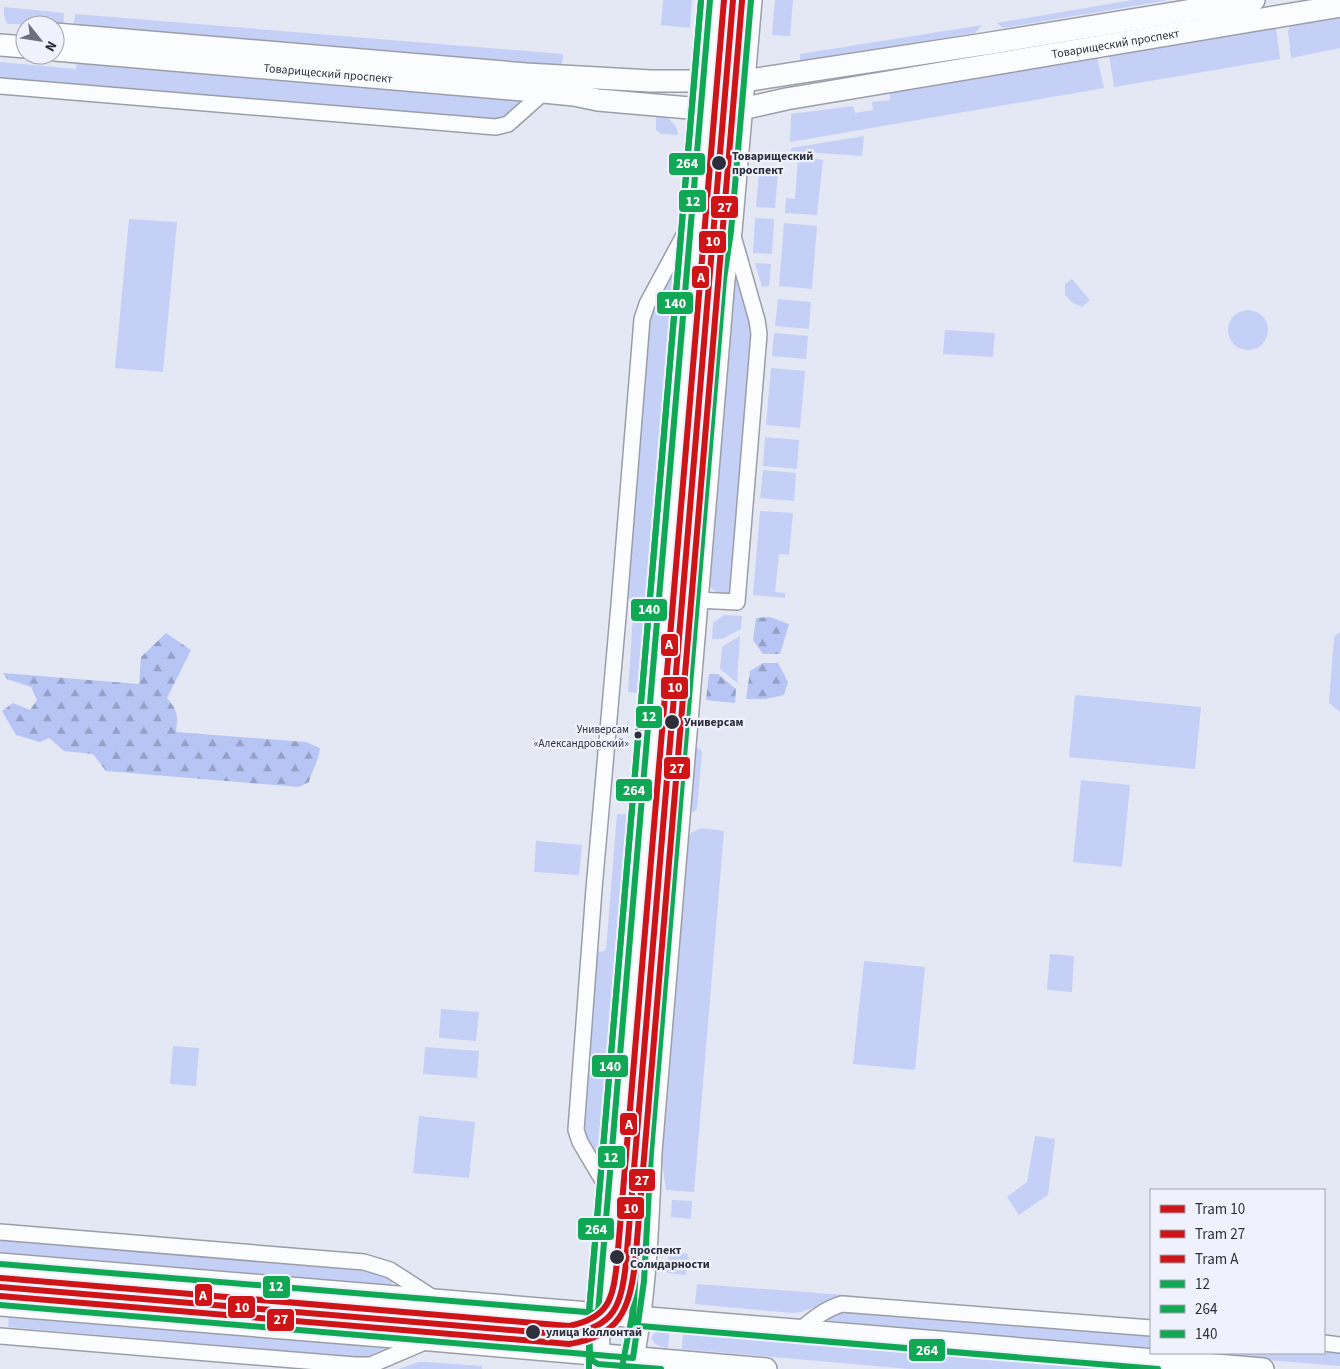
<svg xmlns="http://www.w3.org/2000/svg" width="1340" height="1369" font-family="'Source Sans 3',sans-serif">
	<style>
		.green { fill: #c5d0f7 }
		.forest { fill: url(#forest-firs) }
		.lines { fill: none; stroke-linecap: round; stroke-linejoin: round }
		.street-casing { stroke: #9b9ea8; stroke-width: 18 }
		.secondary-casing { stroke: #9b9ea8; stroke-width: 24 }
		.street { stroke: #fbfcfd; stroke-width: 15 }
		.secondary { stroke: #fbfcfd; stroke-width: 21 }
		.bus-1-casing { stroke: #eff2fd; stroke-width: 10 }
		.bus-2-casing { stroke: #eff2fd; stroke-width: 10 }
		.bus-3-casing { stroke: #eff2fd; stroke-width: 10 }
		.bus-1 { stroke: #10a855; stroke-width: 6 }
		.bus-2 { stroke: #10a855; stroke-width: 6 }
		.bus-3 { stroke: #10a855; stroke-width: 6 }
		.tram-1-casing { stroke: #eff2fd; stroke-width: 10 }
		.tram-2-casing { stroke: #eff2fd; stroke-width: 10 }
		.tram-3-casing { stroke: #eff2fd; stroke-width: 10 }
		.tram-1 { stroke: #ce1417; stroke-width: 6 }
		.tram-2 { stroke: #ce1417; stroke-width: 6 }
		.tram-3 { stroke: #ce1417; stroke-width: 6 }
		.stop-dot { fill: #2d303a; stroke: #eff2fd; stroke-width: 2 }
		.labels { text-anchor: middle; stroke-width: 4.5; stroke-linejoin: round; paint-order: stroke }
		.bus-label { font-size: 11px; fill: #2d303a; stroke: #eff2fd; text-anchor: end }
		.street-label { font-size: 12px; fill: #2d303a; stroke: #eff2fd }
		.stop-label { font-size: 12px; font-weight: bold; fill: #2d303a; stroke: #eff2fd; text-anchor: start }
		.line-badge { stroke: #eff2fd; stroke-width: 2 }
		.badge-label { font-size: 14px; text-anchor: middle; font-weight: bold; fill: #fff }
	</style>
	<defs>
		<pattern id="forest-firs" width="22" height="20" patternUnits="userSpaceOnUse" patternTransform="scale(1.25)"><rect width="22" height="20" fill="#b7c5f5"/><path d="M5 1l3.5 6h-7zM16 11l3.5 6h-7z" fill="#95a0c7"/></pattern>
	</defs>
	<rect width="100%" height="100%" fill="#e4e8f4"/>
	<path class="green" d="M663 0H692L690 28 661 25Z
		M775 0H793L790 36 772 35Z
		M1133 0H1170L1003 28 997 23Z
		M4 7 64 13 63 29 55 25 7 24 4 15Z
		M75 14 563 54 562 65 534 68 73 30Z
		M1340 16V48L1291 58 1288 31 1291 24Z
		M982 25 975 33 800 62V54Z
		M1276 27 1280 59 1114 87 1109 55Z
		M1097 57 1104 88 790 142 791 114 853 106 855 113 873 110 872 102 890 100V91Z
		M77 58 527 98 511 114 499 119 0 78V62L76 69Z
		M656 113C667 117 677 122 678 135L661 134 656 130Z
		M864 136 862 156 791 151V148Z
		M790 156 823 160 817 215 785 213 786 198 795 199 798 158Z
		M759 171 778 173 775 208 756 207Z
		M755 218 774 219 772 254 753 253Z
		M129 219 177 222 163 372 115 368Z
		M784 223 817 226 812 289 779 286Z
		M755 263 771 264 769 286 762 287Z
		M670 277 674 280 640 693 628 692 634 599 626 598 650 313 668 278Z
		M1072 279 1090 300 1082 307 1073 303 1065 295V284Z
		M735 281H739L752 331 731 591 729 594C719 594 714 593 709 584Z
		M778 299 811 302 809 329 775 326Z
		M1228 330a20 20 0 1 1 40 0a20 20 0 1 1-40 0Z
		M945 330 995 333 993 357 943 354Z
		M774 333 808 336 806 359 772 356Z
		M771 368 805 371 800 428 766 425Z
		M765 437 799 440 797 469 763 466Z
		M763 470 796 473 794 501 760 498Z
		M760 511 793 513 789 555 779 554 775 592 785 593V598L753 595Z
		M724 615 742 616 741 629 722 639H712L713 623Z
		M1340 632V712L1329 703 1334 637 1338 633Z
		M740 636 737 683 720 669 722 647Z
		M1075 695 1201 707 1195 769 1069 757Z
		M697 748 700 749 702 752 697 809 694 812 690 810 695 751Z
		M1081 780 1130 785 1122 867 1073 862Z
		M617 814 631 815 601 1155 597 1156 594 1154 583 1130 596 953 606 950Z
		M701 828 724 831 694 1192 666 1190 661 1155 688 838 691 833Z
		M536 841 582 845 579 875 534 872Z
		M1050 954 1074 956 1072 992 1047 990Z
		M864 961 925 967 915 1070 853 1064Z
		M441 1009 479 1012 476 1041 439 1038Z
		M173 1046 199 1048 196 1086 170 1084Z
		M425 1047 479 1051 477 1078 423 1074Z
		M419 1116 475 1122 469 1178 413 1173Z
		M1035 1136 1055 1139 1048 1195 1019 1215 1007 1197 1027 1182Z
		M672 1200 692 1201 691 1219 671 1217Z
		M0 1238 363 1268 393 1279V1282L390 1285 0 1252Z
		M669 1252 688 1254 686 1275 667 1273Z
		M697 1284 858 1296V1298C847 1298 837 1298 826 1302 815 1306 805 1313 792 1313L695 1304Z
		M851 1310 1151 1336V1350L831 1323 827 1319 834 1313Z
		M9 1314 386 1346 387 1348 384 1352 368 1358 8 1327Z
		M660 1329H670L668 1348C655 1347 644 1338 660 1329Z
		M683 1330 1132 1369H909L682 1349Z
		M1324 1350 1340 1352V1366L1181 1353H1324Z
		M419 1362H426L482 1366V1369H398Z"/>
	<path class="forest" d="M770 617 789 624 780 654H763L753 640 756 618Z
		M166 633 191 650 167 698C178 711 178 716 176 732L306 742 320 748C319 760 312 770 309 782L299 787 106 771 93 754 64 751 49 738 40 742 16 735 2 711 13 703 30 710 37 700 31 687 7 679 3 673 139 684 141 657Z
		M763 663H778L788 682 784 695 766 699H746L750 671Z
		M709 674H718L736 689 735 703 706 700Z"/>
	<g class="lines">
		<g class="street-casing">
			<path id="street" d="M0 86 496 127 508 124 544 92
				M697 600 737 602 759 334 757 320 733 236
				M609 1191 580 1142 576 1130 594 889 619 605 642 319 647 304 688 228
				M0 1232 364 1262 390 1270 435 1299
				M800 1330C813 1319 825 1309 842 1304L1151 1328
				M0 1336 355 1365H371L427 1341
				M1324 1343 1340 1345"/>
		</g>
		<g class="secondary-casing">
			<g id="secondary">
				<path d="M55 34 526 74 651 81H744L991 43 1254 0"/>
				<path d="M0 45 25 47"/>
				<path id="s1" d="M55 50 523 90 574 95 598 100 701 109H742L786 99 1340 6"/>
				<path d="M0 1264 1263 1369"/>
				<path d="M0 1305 431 1340 766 1369"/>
				<path d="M599 1355 598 1313 710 0"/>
				<path d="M633 1358C646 1290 648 1221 651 1152L724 279 731 231 751 0"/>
			</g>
		</g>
		<use href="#street" class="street"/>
		<use href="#secondary" class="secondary"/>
		<g class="bus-1-casing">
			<path id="bus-1" d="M0 1264 598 1313 710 0
				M0 1305 633 1358 644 1281 651 1152 724 279 731 231 751 0"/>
		</g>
		<g class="bus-2-casing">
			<path id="bus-2" d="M742 0 722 230 715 278 642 1151 633 1320 636 1324 640 1326 1158 1369
				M661 1369 598 1364 593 1361 590 1356 589 1313 701 0"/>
		</g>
		<g class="bus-3-casing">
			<path id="bus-3" d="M622 1367 632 1316 638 1241 642 1151 715 278 722 230 742 0
				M589 1369V1312L701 0"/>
		</g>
		<use href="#bus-1" class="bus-1"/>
		<use href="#bus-2" class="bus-2"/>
		<use href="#bus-3" class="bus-3"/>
		<g class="tram-1-casing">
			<path id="tram-1" d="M0 1287 569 1335C615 1326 621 1306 626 1263L733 0"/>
		</g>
		<g class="tram-2-casing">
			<path id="tram-2" d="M0 1296 569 1344C620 1336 629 1310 635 1264L742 1"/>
		</g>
		<g class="tram-3-casing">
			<path id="tram-3" d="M1 1278 569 1326C609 1318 613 1299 617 1262L724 0"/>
		</g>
		<use href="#tram-1" class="tram-1"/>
		<use href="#tram-2" class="tram-2"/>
		<use href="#tram-3" class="tram-3"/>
	</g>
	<g class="stop-dot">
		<circle cx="719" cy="163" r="8"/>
		<circle cx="672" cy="722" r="8"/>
		<circle cx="638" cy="735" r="4.5"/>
		<circle cx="617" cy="1257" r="8"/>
		<circle cx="533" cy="1332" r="8"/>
	</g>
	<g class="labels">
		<g class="bus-label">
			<text x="629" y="733">Универсам<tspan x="629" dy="14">«Александровский»</tspan></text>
		</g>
		<g class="street-label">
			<text dy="4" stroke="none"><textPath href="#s1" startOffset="1069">Товарищеский проспект</textPath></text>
			<text dy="4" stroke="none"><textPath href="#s1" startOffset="274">Товарищеский проспект</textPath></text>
		</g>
		<g class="stop-label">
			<text x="732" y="160">Товарищеский<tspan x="732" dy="14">проспект</tspan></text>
			<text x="684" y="726">Универсам</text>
			<text x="630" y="1254">проспект<tspan x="630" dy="14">Солидарности</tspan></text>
			<text x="546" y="1336">улица Коллонтай</text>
		</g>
	</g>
	<g class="line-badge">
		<rect x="668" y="152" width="38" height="24" rx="5" fill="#10a855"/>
		<rect x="678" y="189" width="29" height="24" rx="5" fill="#10a855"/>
		<rect x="710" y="195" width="29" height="24" rx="5" fill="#ce1417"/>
		<rect x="698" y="230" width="29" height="24" rx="5" fill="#ce1417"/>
		<rect x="691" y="265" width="19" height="24" rx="5" fill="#ce1417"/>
		<rect x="656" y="291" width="38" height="24" rx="5" fill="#10a855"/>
		<rect x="630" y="598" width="38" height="24" rx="5" fill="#10a855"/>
		<rect x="660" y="633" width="19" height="24" rx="5" fill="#ce1417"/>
		<rect x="660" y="676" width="29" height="24" rx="5" fill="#ce1417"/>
		<rect x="635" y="705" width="28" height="24" rx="5" fill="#10a855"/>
		<rect x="663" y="756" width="28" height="24" rx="5" fill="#ce1417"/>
		<rect x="615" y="778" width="38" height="24" rx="5" fill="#10a855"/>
		<rect x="591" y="1054" width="38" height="24" rx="5" fill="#10a855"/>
		<rect x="619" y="1112" width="19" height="24" rx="5" fill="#ce1417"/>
		<rect x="597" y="1145" width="29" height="24" rx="5" fill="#10a855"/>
		<rect x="628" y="1168" width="28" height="24" rx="5" fill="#ce1417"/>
		<rect x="616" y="1196" width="29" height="24" rx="5" fill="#ce1417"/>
		<rect x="577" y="1217" width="38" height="24" rx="5" fill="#10a855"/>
		<rect x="262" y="1275" width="29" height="24" rx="5" fill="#10a855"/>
		<rect x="194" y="1283" width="19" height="24" rx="5" fill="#ce1417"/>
		<rect x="227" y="1295" width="29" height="24" rx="5" fill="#ce1417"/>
		<rect x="266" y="1308" width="29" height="24" rx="5" fill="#ce1417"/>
		<rect x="908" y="1338" width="38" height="24" rx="5" fill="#10a855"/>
	</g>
	<g class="badge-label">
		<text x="687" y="168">264</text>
		<text x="693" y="206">12</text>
		<text x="725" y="212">27</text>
		<text x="713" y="246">10</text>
		<text x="701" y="282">А</text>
		<text x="675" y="308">140</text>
		<text x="649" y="614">140</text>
		<text x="669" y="649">А</text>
		<text x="675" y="692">10</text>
		<text x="649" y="721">12</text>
		<text x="677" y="773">27</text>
		<text x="634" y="795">264</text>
		<text x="610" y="1071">140</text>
		<text x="629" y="1129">А</text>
		<text x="611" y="1162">12</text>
		<text x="642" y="1185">27</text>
		<text x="631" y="1213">10</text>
		<text x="596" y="1234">264</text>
		<text x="276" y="1291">12</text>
		<text x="203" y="1300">А</text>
		<text x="242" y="1312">10</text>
		<text x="281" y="1324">27</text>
		<text x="927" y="1355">264</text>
	</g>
	<rect x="1150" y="1189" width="175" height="165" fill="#eff2fd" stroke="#a1a4af"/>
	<rect x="1160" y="1205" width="25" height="8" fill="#ce1417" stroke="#a1a4af"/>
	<text x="1195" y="1214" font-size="15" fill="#2d303a">Tram 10</text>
	<rect x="1160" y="1230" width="25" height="8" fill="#ce1417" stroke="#a1a4af"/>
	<text x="1195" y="1239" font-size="15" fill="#2d303a">Tram 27</text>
	<rect x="1160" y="1255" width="25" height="8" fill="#ce1417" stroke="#a1a4af"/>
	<text x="1195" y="1264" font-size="15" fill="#2d303a">Tram А</text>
	<rect x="1160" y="1280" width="25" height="8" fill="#10a855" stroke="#a1a4af"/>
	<text x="1195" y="1289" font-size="15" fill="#2d303a">12</text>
	<rect x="1160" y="1305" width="25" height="8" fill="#10a855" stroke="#a1a4af"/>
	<text x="1195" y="1314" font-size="15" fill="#2d303a">264</text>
	<rect x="1160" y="1330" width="25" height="8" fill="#10a855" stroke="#a1a4af"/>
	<text x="1195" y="1339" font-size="15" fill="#2d303a">140</text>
	<g transform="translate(40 40) rotate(120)"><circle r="24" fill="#eff2fd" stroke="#a1a4af"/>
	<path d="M0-4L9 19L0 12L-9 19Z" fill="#6d707b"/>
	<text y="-8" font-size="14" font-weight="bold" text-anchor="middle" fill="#2d303a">N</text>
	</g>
</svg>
